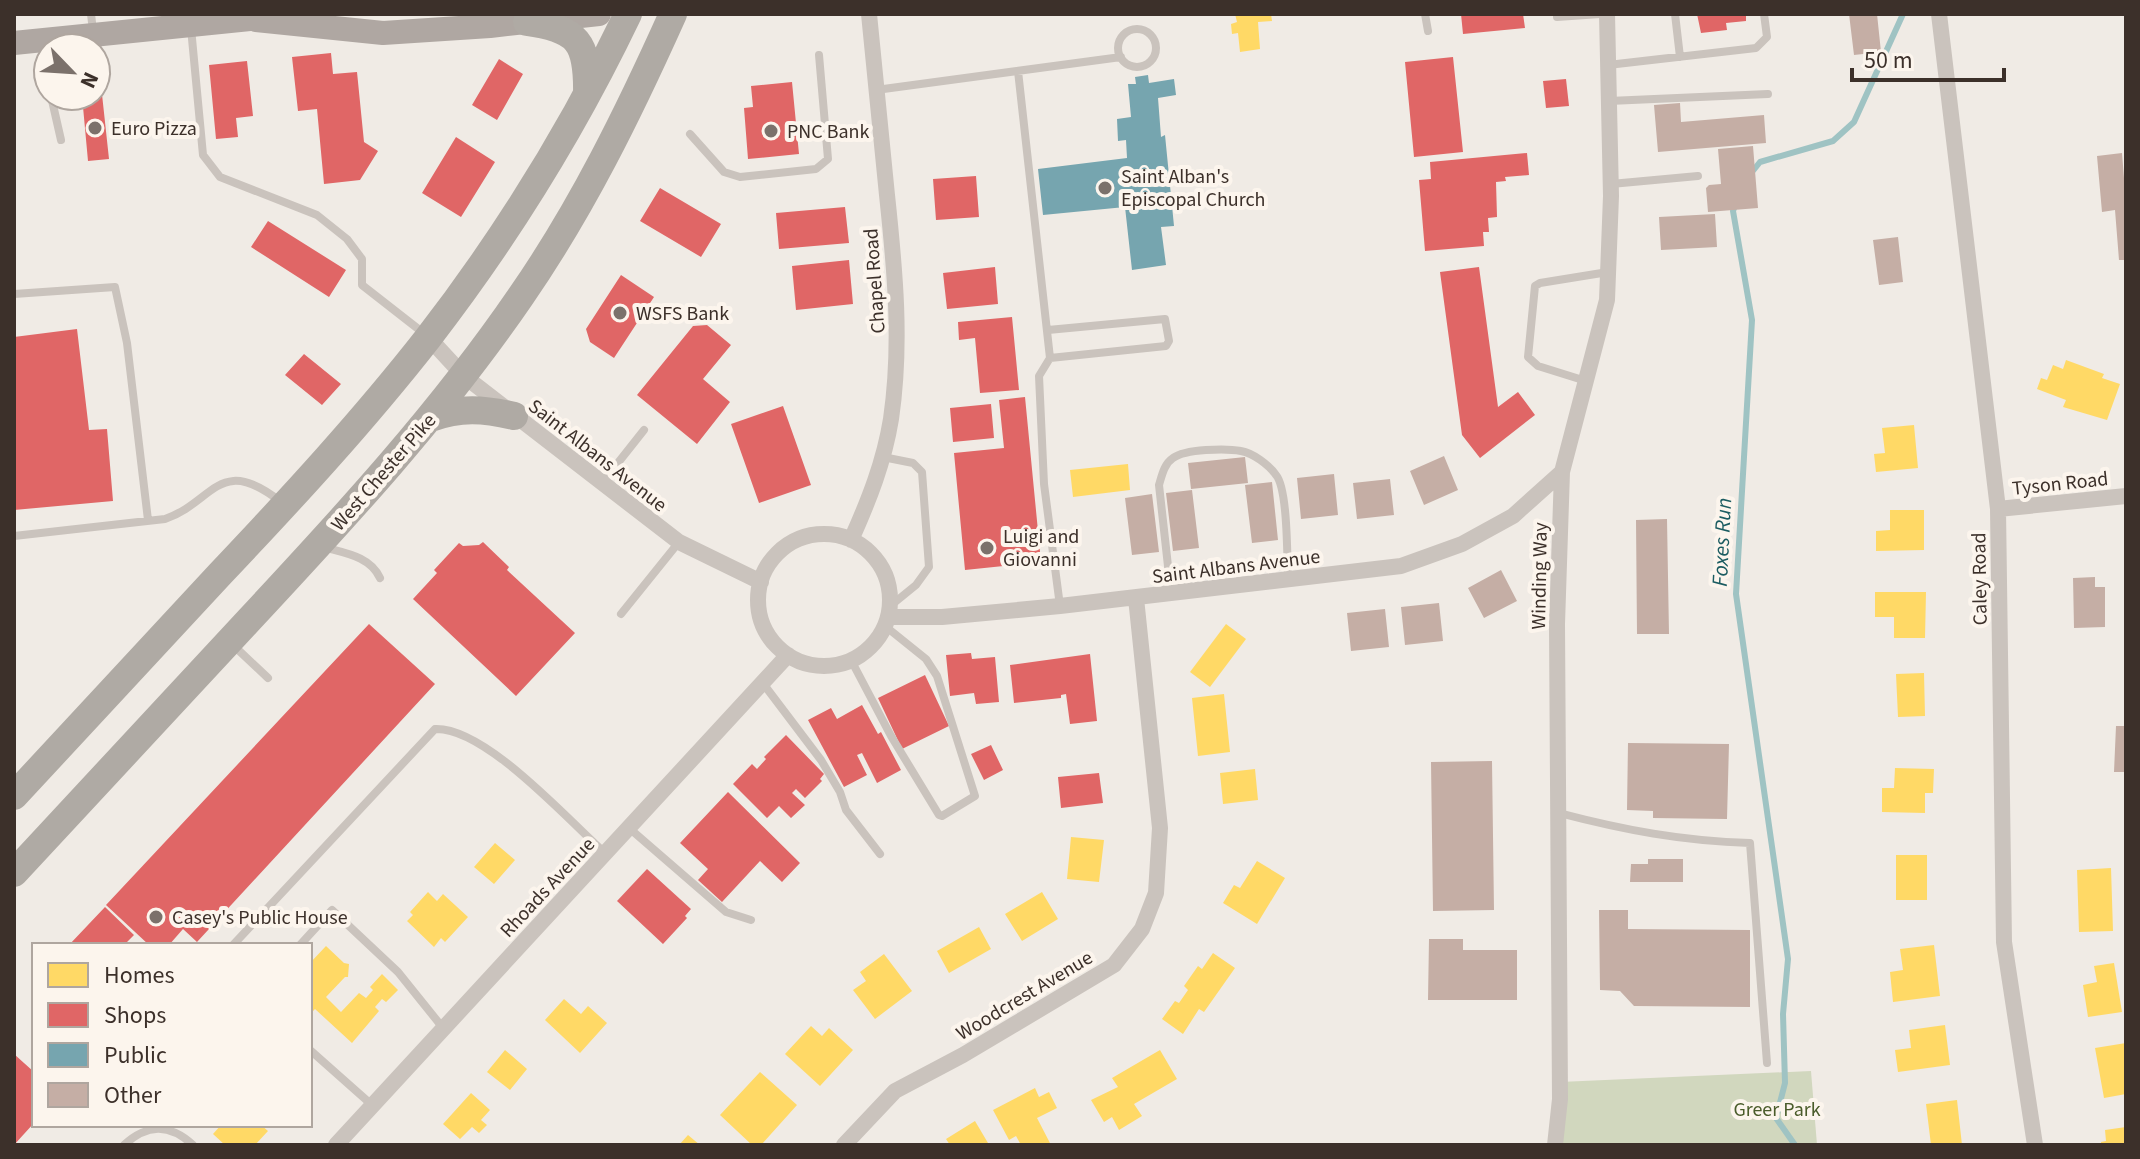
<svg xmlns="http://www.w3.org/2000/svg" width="2140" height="1159" font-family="'Source Sans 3',sans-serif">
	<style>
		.green { fill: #d1d7be }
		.homes { fill: #ffd966 }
		.shops { fill: #e06666 }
		.public { fill: #76a5af }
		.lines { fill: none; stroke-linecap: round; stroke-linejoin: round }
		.stream { stroke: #9fc3c3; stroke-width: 6 }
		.building { fill: #c5aea5 }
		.lane { stroke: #cac3bd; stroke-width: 8 }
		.street { stroke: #cac3bd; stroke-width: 16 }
		.primary { stroke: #afa7a2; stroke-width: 24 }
		.highway { stroke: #afaaa4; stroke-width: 28 }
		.poi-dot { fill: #7b716b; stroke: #fcf5ed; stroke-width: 3 }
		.labels { text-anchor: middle; stroke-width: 8; stroke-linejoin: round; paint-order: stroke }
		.poi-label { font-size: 20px; fill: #3c302a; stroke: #fcf5ed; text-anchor: start }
		.street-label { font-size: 20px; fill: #3c302a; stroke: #fcf5ed }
		.park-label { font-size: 20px; fill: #4a5c2b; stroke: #fcf5ed }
		.water-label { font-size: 22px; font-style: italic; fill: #1b5c61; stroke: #fcf5ed }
	</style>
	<rect width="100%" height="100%" fill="#f0ebe5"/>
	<path class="green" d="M1811 1071 1817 1145H1555L1560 1082Z"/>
	<path class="homes" d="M1235 14H1271L1272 21 1258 22 1260 49 1240 52 1238 33 1232 34 1231 24 1237 22Z
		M2066 360 2104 374 2102 378 2120 384 2107 420 2063 407 2066 400 2037 389 2041 378 2047 380 2053 365 2063 369Z
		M1914 425 1918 468 1876 472 1874 454 1885 453 1882 428Z
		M1128 464 1130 490 1073 497 1070 470Z
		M1890 510H1924V550L1876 551V531L1890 530Z
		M1875 592H1926L1925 638H1894V617H1875Z
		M1226 624 1246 639 1210 687 1190 672Z
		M1924 673 1925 716 1898 717 1896 674Z
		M1224 694 1230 752 1198 756 1192 698Z
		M1895 768 1934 769 1933 793H1925V813L1882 812V788H1894Z
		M1255 769 1258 800 1223 804 1220 773Z
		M1071 837 1104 840 1099 882 1067 879Z
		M495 843 515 860 494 884 474 867Z
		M1896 855H1927V900H1896Z
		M1257 861 1285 878 1257 924 1223 903 1234 885 1240 888Z
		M2111 868 2113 931 2079 932 2077 870Z
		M428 892 437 901 443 894 468 917 445 942 441 938 434 947 407 921 413 915 410 912Z
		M1042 892 1058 919 1022 941 1005 914Z
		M979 927 991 949 949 973 937 951Z
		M1934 945 1940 996 1893 1002 1890 972 1903 970 1900 949Z
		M326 946 344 963 349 964 348 977H345L326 997 341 1012 359 993 366 998 373 990 370 987 382 974 398 990 386 1002 382 999 375 1007 379 1011 352 1043 315 1009 312 1012 310 1010V963Z
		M1213 953 1235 968 1204 1012 1199 1009 1183 1034 1162 1019 1175 1001 1179 1003 1188 990 1184 986 1198 966 1202 969Z
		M884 954 912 991 875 1019 853 990 866 981 860 972Z
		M2114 963 2122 1012 2088 1017 2083 985 2097 982 2094 966Z
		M564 999 581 1014 588 1006 607 1023 580 1053 545 1020Z
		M1945 1025 1950 1065 1898 1072 1895 1050 1911 1048 1909 1030Z
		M811 1026 822 1036 829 1028 853 1050 820 1086 785 1054Z
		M2126 1043V1094L2104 1098 2095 1048Z
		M505 1050 527 1069 510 1090 487 1072Z
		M1160 1050 1177 1079 1134 1104 1142 1116 1119 1130 1112 1117 1104 1122 1091 1100 1118 1087 1112 1078Z
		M760 1072 797 1105 761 1145H752L720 1115Z
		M1035 1088 1039 1097 1049 1092 1057 1108 1037 1118 1051 1145H1021L1016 1136 1009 1140 993 1110Z
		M471 1093 490 1110 481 1120 487 1125 479 1133 472 1127 460 1139 443 1124Z
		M1957 1100 1962 1145H1931L1926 1104Z
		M975 1121 988 1143 950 1145 946 1139Z
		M221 1125H261L268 1131 255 1145H225L213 1134Z
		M2126 1127V1145H2101V1142L2106 1141 2105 1130Z
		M688 1135 700 1145H679Z"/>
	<path class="shops" d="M1461 14H1523L1525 28 1463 34Z
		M1697 14H1746V21L1726 23 1727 30 1701 33Z
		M331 53 333 74 357 72 364 142 378 151 360 180 324 184 317 109 298 111 292 57Z
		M1453 57 1463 152 1414 157 1405 62Z
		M499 59 523 74 497 120 472 105Z
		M247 61 253 116 236 118 238 137 216 139 209 65Z
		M1566 79 1569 106 1546 108 1543 81Z
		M792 82 799 154 748 159 744 108 753 107 751 86Z
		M101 85 109 159 88 161 82 96H96V86Z
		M456 137 495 162 461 217 422 193Z
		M1527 153 1529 175 1505 177 1506 181 1496 182 1497 217 1488 218 1489 232H1483L1484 246 1425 251 1419 180 1431 179 1430 162Z
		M976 176 979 217 936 220 933 179Z
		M660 188 721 224 701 257 640 221Z
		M845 207 849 243 779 249 776 213Z
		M268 221 346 270 329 297 251 247Z
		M849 260 853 304 796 310 792 266Z
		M995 267 998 304 947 309 943 273Z
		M1479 267 1498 407 1518 392 1535 415 1480 458 1462 435 1440 272Z
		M621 275 654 297 614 358 590 342 586 329Z
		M1012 317 1019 390 980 393 975 338 959 340 958 322Z
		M707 325 731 345 703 379 730 402 697 444 637 395 693 326Z
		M77 329 89 430 107 429 113 501 14 510V337Z
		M304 354 341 384 322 405 285 375Z
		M1025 397 1041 562 965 570 954 453 1004 448 999 400Z
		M991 404 994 438 953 442 950 408Z
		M783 406 811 485 759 503 731 424Z
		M483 542 509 567 507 570 575 633 516 696 413 599 437 573 434 570 459 543 463 546 479 545Z
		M369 624 435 684 197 942 183 929 169 945H149L106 905Z
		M971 653 972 659 995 657 999 702 976 704 974 693 950 696 946 655Z
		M1090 654 1097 721 1070 724 1066 694 1061 695V698L1014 703 1010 665Z
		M925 675 949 726 902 749 878 698Z
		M862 705 878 734 881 732 901 770 877 783 862 753 857 755 867 775 844 787 808 720 831 708 837 719Z
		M786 735 824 774 820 779 822 781 805 798 796 789 792 793 805 805 791 818 779 806 767 818 733 784 752 764 757 769 766 759 764 757Z
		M991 745 1003 770 984 780 971 754Z
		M1099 773 1103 803 1061 808 1058 777Z
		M728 792 800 863 782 882 760 861 722 902 698 880 708 869 680 843Z
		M647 869 691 909 685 916 687 918 663 944 617 901Z
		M105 907 134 935 124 945H69Z
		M14 1054 34 1072V1123L14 1145Z"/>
	<path class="public" d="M1148 75 1149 83 1174 79 1176 95 1158 98 1161 137 1165 135 1174 226 1161 227 1166 265 1132 270 1125 207 1043 215 1038 169 1127 158 1126 140 1118 141 1117 119 1131 117 1128 84H1136L1135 77Z"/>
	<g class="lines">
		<path class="stream" d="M1752 172 1760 162 1833 141 1854 122 1903 14
			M1736 203 1733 211 1752 320 1736 594 1788 959 1783 1014 1785 1083 1776 1118 1795 1145"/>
	</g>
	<path class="building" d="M1849 14H1877L1881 52 1854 55Z
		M1680 103 1681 122 1764 115 1766 143 1658 152 1654 105Z
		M1753 146 1758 208 1708 212 1706 188 1709 185 1721 184 1718 149Z
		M2122 153 2126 203V260H2119L2115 210 2102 212 2097 156Z
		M1715 214 1717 247 1661 250 1659 217Z
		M1898 237 1903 282 1879 285 1873 240Z
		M1444 456 1458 490 1424 505 1410 471Z
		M1245 457 1248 483 1191 489 1188 463Z
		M1334 474 1338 515 1301 519 1297 478Z
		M1390 479 1394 515 1357 519 1353 483Z
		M1272 482 1278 540 1252 543 1245 485Z
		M1192 490 1199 548 1173 551 1166 493Z
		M1152 494 1159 552 1132 555 1125 498Z
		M1667 519 1669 634H1637L1636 520Z
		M1501 570 1517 601 1484 618 1468 588Z
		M2095 577V587H2105V627L2074 628 2073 578Z
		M1439 603 1443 641 1405 645 1401 607Z
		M1385 609 1389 647 1351 651 1347 613Z
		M2116 726H2126V772H2114Z
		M1628 743 1729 744 1727 819 1653 818V811L1627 810Z
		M1492 761 1494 910 1433 911 1431 762Z
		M1648 859H1683V882H1630L1631 864H1648Z
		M1599 910H1628V929L1750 930V1007L1634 1006 1620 991 1600 990Z
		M1429 939H1463V950H1517V1000H1428Z"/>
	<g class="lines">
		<path class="lane" d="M91 14 95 48
			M1425 14 1428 31
			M1557 14V17L1600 14
			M1675 14 1680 57
			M191 28 203 155 220 177 317 215 347 239 362 259V285L426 335
			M1118 48a19 19 0 1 1 38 0a19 19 0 1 1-38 0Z
			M44 41 48 83
			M1608 65 1756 48 1767 37 1764 14
			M1018 71 1050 358 1166 346 1169 341 1165 319 1048 330
			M876 90 1121 57
			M51 96 61 140
			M1609 101 1768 94
			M690 134 724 172 740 177 816 169 828 159 819 55
			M1611 184 1698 176
			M14 294 115 287 127 343 148 520
			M1050 358 1039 376 1044 484 1060 606
			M1586 381 1538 366 1528 357 1535 286 1540 283 1608 272
			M883 457 913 463 922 472 929 567 916 585 889 607
			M602 483 644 430
			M14 536 165 519C214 502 219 453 281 502
			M323 547C344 553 370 556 380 578
			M1171 593 1159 485C1162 475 1164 464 1173 458 1185 449 1226 448 1241 451 1253 453 1269 465 1276 475 1288 489 1287 558 1288 579
			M621 614 679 542
			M233 645 268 678
			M851 660 891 736 939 815 942 816 975 796 937 676 926 659 885 626
			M762 682 821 760 840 792 846 810 880 854
			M1559 813C1624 830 1682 841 1750 843L1767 1063
			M629 828 726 912 751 920
			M233 945 435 729C485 727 566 818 605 853
			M300 945 332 910 398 972 443 1028
			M310 1050 372 1105
			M124 1145C147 1124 169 1123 193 1145"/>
		<path class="street" d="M1939 14 1998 509 2004 942 2035 1145
			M428 337 464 376 679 542 761 582
			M1998 509 2126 496
			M758 600a66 66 0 1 1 132 0a66 66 0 1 1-132 0Z
			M851 540C869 500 884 462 891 419 902 344 895 270 887 195 881 135 875 74 869 14
			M888 617H942L1060 606 1401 566 1462 544 1513 516 1562 472
			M336 1145 788 655
			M844 1145 895 1091 963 1055 1114 965 1142 929 1156 893 1160 828 1136 598
			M1555 1145 1560 1099 1557 624 1562 472 1607 300 1611 196 1607 14"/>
		<path class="primary" d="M256 20 383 33 490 26 599 14
			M14 43 271 17"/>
		<path class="highway" d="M527 22C578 29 588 42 587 94
			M431 418C460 407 484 409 514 416
			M14 796C83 722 151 648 220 574 292 498 363 421 428 338 506 237 573 129 628 14
			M14 873C92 789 171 704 249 620 345 517 441 413 521 296 582 208 629 112 673 14"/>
	</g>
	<g class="poi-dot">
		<circle cx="95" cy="128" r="8"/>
		<circle cx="771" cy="131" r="8"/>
		<circle cx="1105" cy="188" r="8"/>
		<circle cx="620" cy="313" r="8"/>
		<circle cx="987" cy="548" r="8"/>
		<circle cx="156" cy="917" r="8"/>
	</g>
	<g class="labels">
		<g class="poi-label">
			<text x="111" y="135">Euro Pizza</text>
			<text x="787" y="138">PNC Bank</text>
			<text x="1121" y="183">Saint Alban's<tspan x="1121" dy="23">Episcopal Church</tspan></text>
			<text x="636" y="320">WSFS Bank</text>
			<text x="1003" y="543">Luigi and<tspan x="1003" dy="23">Giovanni</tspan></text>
			<text x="172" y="924">Casey's Public House</text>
		</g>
		<g class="street-label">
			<text transform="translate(874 281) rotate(-94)" y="7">Chapel Road</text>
			<text transform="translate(598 455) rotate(38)" y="7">Saint Albans Avenue</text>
			<text transform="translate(383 472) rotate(-49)" y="7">West Chester Pike</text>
			<text transform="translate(2060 483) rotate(-6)" y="7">Tyson Road</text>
			<text transform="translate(1236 566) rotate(-7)" y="7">Saint Albans Avenue</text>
			<text transform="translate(1539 576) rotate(-89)" y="7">Winding Way</text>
			<text transform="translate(1979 579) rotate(-91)" y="7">Caley Road</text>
			<text transform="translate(547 887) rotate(-47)" y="7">Rhoads Avenue</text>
			<text transform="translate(1024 995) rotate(-31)" y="7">Woodcrest Avenue</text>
		</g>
		<g class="park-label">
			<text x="1777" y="1116">Greer Park</text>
		</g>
		<g class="water-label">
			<text transform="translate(1721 542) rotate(-87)" y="8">Foxes Run</text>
		</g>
	</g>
	<rect width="2140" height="1159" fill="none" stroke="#3c302a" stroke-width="32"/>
	<rect x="32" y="943" width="280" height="184" fill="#fcf5ed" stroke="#afa69f" stroke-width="2"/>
	<rect x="48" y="963" width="40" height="24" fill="#ffd966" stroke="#afa69f" stroke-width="2"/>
	<text x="104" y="983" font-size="24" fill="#3c302a">Homes</text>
	<rect x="48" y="1003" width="40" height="24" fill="#e06666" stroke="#afa69f" stroke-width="2"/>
	<text x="104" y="1023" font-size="24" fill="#3c302a">Shops</text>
	<rect x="48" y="1043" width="40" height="24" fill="#76a5af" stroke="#afa69f" stroke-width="2"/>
	<text x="104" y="1063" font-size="24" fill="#3c302a">Public</text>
	<rect x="48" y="1083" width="40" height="24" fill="#c5aea5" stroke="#afa69f" stroke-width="2"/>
	<text x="104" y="1103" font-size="24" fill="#3c302a">Other</text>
	<g transform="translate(72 72) rotate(115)"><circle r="38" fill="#fcf5ed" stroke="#afa69f" stroke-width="2"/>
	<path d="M0-6L14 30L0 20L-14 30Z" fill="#7b716b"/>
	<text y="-12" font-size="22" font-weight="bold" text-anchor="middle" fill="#3c302a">N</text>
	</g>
	<path d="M1852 68v12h152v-12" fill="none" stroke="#3c302a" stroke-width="4"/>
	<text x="1864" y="68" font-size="24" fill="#3c302a" stroke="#fcf5ed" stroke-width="6" paint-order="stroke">50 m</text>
</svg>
